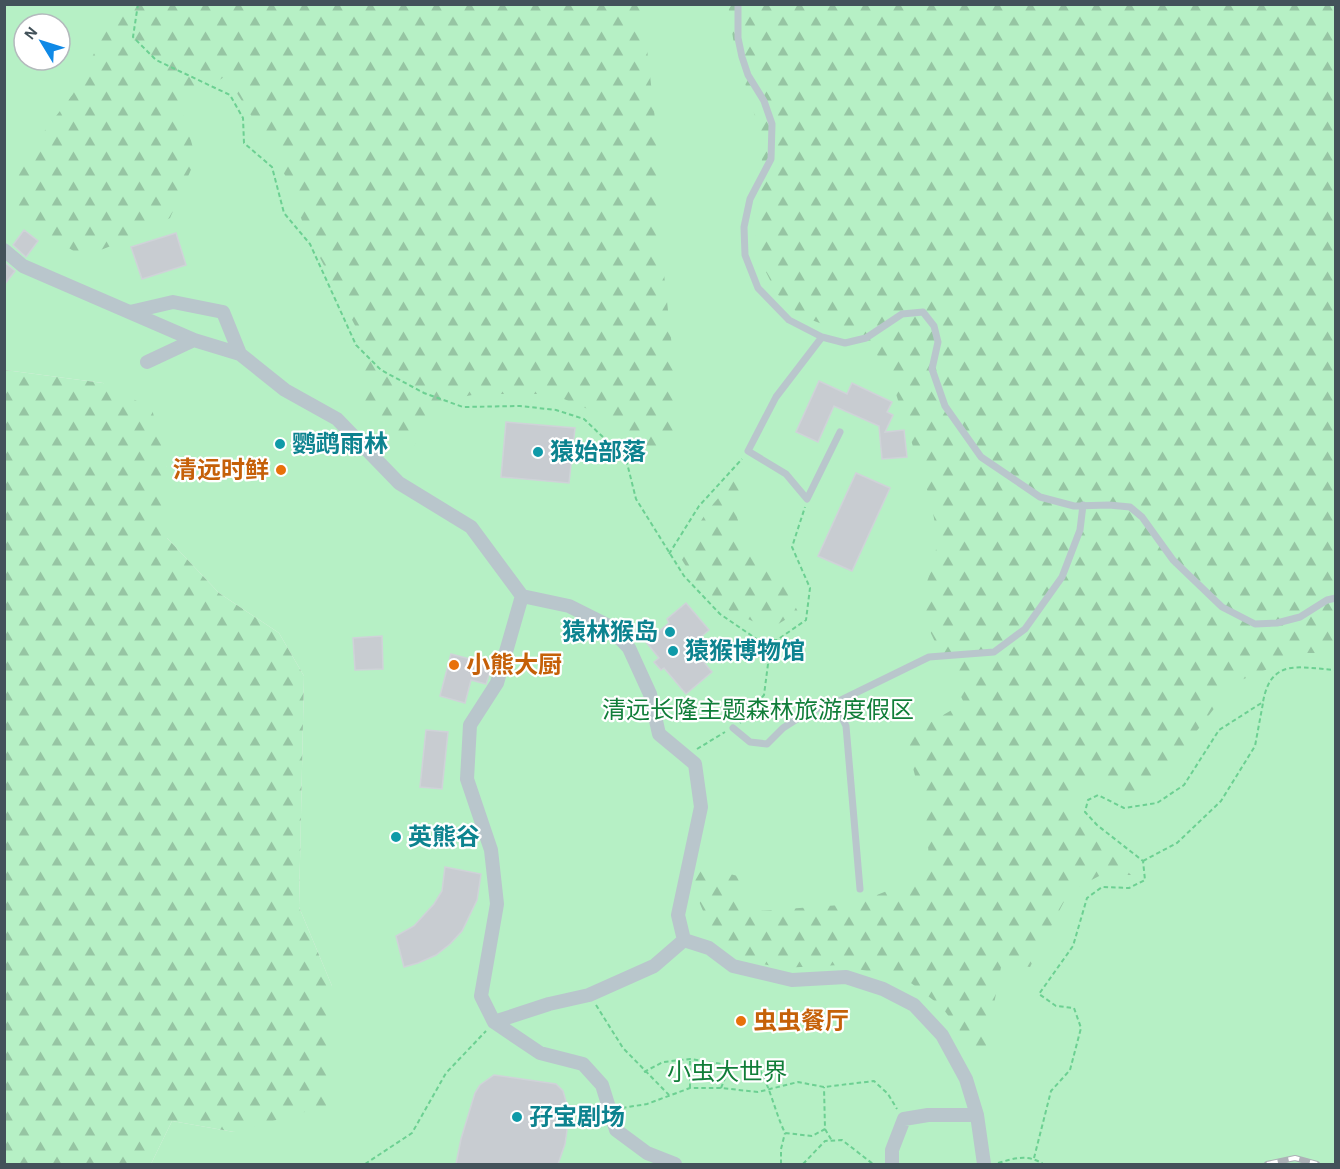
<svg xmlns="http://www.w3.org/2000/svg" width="1340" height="1169" font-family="'Alegreya Sans','Noto Sans SC',sans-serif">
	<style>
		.green { fill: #b6f0c5; fill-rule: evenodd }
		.forest { fill: url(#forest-firs) }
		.building { fill: #c8ccd1; stroke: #cfd3d8; stroke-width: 1.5 }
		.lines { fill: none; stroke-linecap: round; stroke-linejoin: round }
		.path { stroke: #6cd092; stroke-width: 2; stroke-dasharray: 4.5 3; stroke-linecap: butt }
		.lane { stroke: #b9c6cc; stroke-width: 7 }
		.street { stroke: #b9c6cc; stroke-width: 14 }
		.rail-casing { stroke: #adb2b7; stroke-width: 6 }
		.rail { stroke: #fff; stroke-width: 4; stroke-dasharray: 11; stroke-linecap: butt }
		.culture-dot { fill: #0f9aa8; stroke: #fff; stroke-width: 2 }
		.food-dot { fill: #e8710a; stroke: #fff; stroke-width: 2 }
		.labels { text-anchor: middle; stroke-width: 4.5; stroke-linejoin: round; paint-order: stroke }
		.culture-label { font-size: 24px; font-weight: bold; fill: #0d838f; stroke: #fff; text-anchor: start }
		.food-label { font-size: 24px; font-weight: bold; fill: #c56008; stroke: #fff; text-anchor: start }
		.park-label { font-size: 24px; fill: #117e39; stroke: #fff }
	</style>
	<defs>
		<pattern id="forest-firs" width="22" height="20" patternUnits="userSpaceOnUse" patternTransform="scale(1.5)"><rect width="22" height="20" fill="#b6f0c5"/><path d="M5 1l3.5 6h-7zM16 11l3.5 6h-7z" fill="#96c5a3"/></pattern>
	</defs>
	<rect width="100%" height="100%" fill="#efebec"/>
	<path class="green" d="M5 5H1058L1335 552V1164H151L172 1121 234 1132 332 986 299 907 304 676 279 633 219 593 167 538V467L103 383 5 370ZM24 24H60V60H24Z"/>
	<path class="forest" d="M119 5H642L656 128 659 228 677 393V420L662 459 638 453 602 415 552 394H477L432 403 411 454 365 406 362 339 304 227 291 187 268 142 226 76 180 103 196 158 170 218 126 240 83 257 15 214 16 168 73 94Z
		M728 5H1335V653H1306L1234 683 1178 755 1139 797 1087 774 1068 811 1131 875H1101L1069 892 1030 967 1002 962 983 1062 941 1006 907 980 840 965 781 968 741 959 712 932 695 892 693 865 738 876 745 912 854 904 930 874 926 818 905 737 964 703 918 606 932 568 938 540 931 502 885 360 825 325 801 316 777 294 754 248 759 212V184L763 150 755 116 735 51Z
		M5 370 103 383 152 409 167 467V538L219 593 279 633 304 676 299 907 332 986 326 1106 234 1132 172 1121 151 1164H5Z
		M739 474 747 478 737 517 746 548 782 579 798 612 770 629 730 611 695 581 679 555 708 510Z"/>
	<path class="building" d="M24 230 38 241 26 257 13 245Z
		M176 233 186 265 142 279 131 247Z
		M4 262 15 271 4 285Z
		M819 381 847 394 852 383 892 402 887 412 893 415 885 432 904 430 907 457 882 459 879 426 834 406 818 442 796 432Z
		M506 422 575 428 569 483 501 477Z
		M856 473 890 488 852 571 818 556Z
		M686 603 709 630 690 646 712 672 686 694 664 668 661 670 654 662 659 658 646 642 669 623 667 619Z
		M382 636 383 669 355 670 353 638Z
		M451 654 492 665 486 684 471 680 465 703 440 696Z
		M426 730 448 732 442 789 420 787Z
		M445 867 481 874 477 900 462 931 450 944 436 955 418 963 404 967 396 936 414 926 434 904 442 891Z
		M494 1075 556 1084 563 1091 567 1105V1130L565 1144 558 1164H456L461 1139 475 1093 480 1085Z"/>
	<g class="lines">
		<path class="path" d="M138 4 133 37 156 60 230 95 243 118 244 143 272 167 284 213 310 244 356 345 381 370 424 393 463 407 520 406 556 410 584 419 626 459 636 499 684 576 720 614 758 640 768 664 764 695 740 723
			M669 554 699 506 742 459
			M758 640H777L806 620 810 588 792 547 805 507
			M697 749 725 732
			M1143 861 1177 843 1221 801 1255 746 1263 703
			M596 1005 623 1048 669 1095
			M644 1072 663 1062 690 1059 760 1070C771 1090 775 1112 785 1133L812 1136 825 1129 824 1087
			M690 1088V1059
			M721 1088 730 1066
			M622 1108 647 1104 690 1088H721L758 1092 798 1082 824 1087 874 1081 888 1094 897 1109
			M825 1129 832 1141
			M1034 1158 1051 1091 1070 1070 1081 1028 1074 1008 1056 1006 1039 994 1073 946 1087 898 1102 887 1129 888 1145 880 1143 861 1097 825 1085 812 1088 800 1098 795 1124 808 1157 803 1184 785 1219 730 1263 702C1271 657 1300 668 1336 670
			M998 1163C1015 1158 1028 1154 1043 1164
			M365 1164 412 1133 446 1073 486 1031
			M781 1164V1149L785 1133
			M803 1164 825 1141 842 1140 873 1164"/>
		<path class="lane" d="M738 4V38L742 57 748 75 764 101 772 124 771 159 750 199 744 227 745 255 758 288 789 320 822 337 845 343 866 338 902 314 923 312 934 326 938 342 932 369 945 406 981 457 1040 497 1074 506 1109 505 1130 507 1142 517 1173 560 1222 607 1255 624 1277 623 1300 617 1327 600 1336 598
			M822 337 776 397 748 451 786 474 807 499 840 432
			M733 728 750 742 767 744 783 728 808 712 835 703
			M860 889 846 726 835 703 929 657 994 652 1025 629 1062 577 1080 530 1083 505"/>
		<path class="street" d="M4 250 23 266 194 340 240 354 285 390 337 419 399 483 471 527 522 596 497 683 470 725 467 779 491 850 497 904 481 996 494 1022 540 1053 583 1064 602 1085 616 1130 647 1153 675 1164
			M130 312 173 302 223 312 240 354
			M147 362 194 340
			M522 596 569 606 607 625 629 648 650 694 659 734 695 764 701 807 678 915 684 940 709 948 733 966 792 980 846 977 883 989 914 1005 942 1035 966 1079 977 1115 984 1164
			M494 1022 549 1004 589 995 654 966 684 940
			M892 1164V1150L904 1119 928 1115H977"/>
		<g class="rail-casing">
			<path id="rail" d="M1267 1164 1295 1158 1317 1164"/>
		</g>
		<use href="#rail" class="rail"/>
	</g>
	<g class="culture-dot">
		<circle cx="280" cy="444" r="6"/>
		<circle cx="538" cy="452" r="6"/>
		<circle cx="670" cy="632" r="6"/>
		<circle cx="673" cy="651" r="6"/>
		<circle cx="396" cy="837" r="6"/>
		<circle cx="517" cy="1117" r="6"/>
	</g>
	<g class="food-dot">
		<circle cx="281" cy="470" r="6"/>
		<circle cx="454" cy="665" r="6"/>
		<circle cx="741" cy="1021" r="6"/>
	</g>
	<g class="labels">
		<g class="culture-label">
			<text x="292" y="452">鹦鹉雨林</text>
			<text x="550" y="460">猿始部落</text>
			<text x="658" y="640" text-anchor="end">猿林猴岛</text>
			<text x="685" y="659">猿猴博物馆</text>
			<text x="408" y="845">英熊谷</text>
			<text x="529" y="1125">孖宝剧场</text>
		</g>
		<g class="food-label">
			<text x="269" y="478" text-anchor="end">清远时鲜</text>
			<text x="466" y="673">小熊大厨</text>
			<text x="753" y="1029">虫虫餐厅</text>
		</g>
		<g class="park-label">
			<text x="758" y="718">清远长隆主题森林旅游度假区</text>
			<text x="727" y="1080">小虫大世界</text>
		</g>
	</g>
	<rect width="1340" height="1169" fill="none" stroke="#43525a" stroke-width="12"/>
	<g transform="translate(42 42) rotate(308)"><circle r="28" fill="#ffffff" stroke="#b4babd" stroke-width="1.5"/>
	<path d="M0-4.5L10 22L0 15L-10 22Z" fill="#0f89e6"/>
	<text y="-9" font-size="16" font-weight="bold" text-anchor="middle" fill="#43525a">N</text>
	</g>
</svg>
